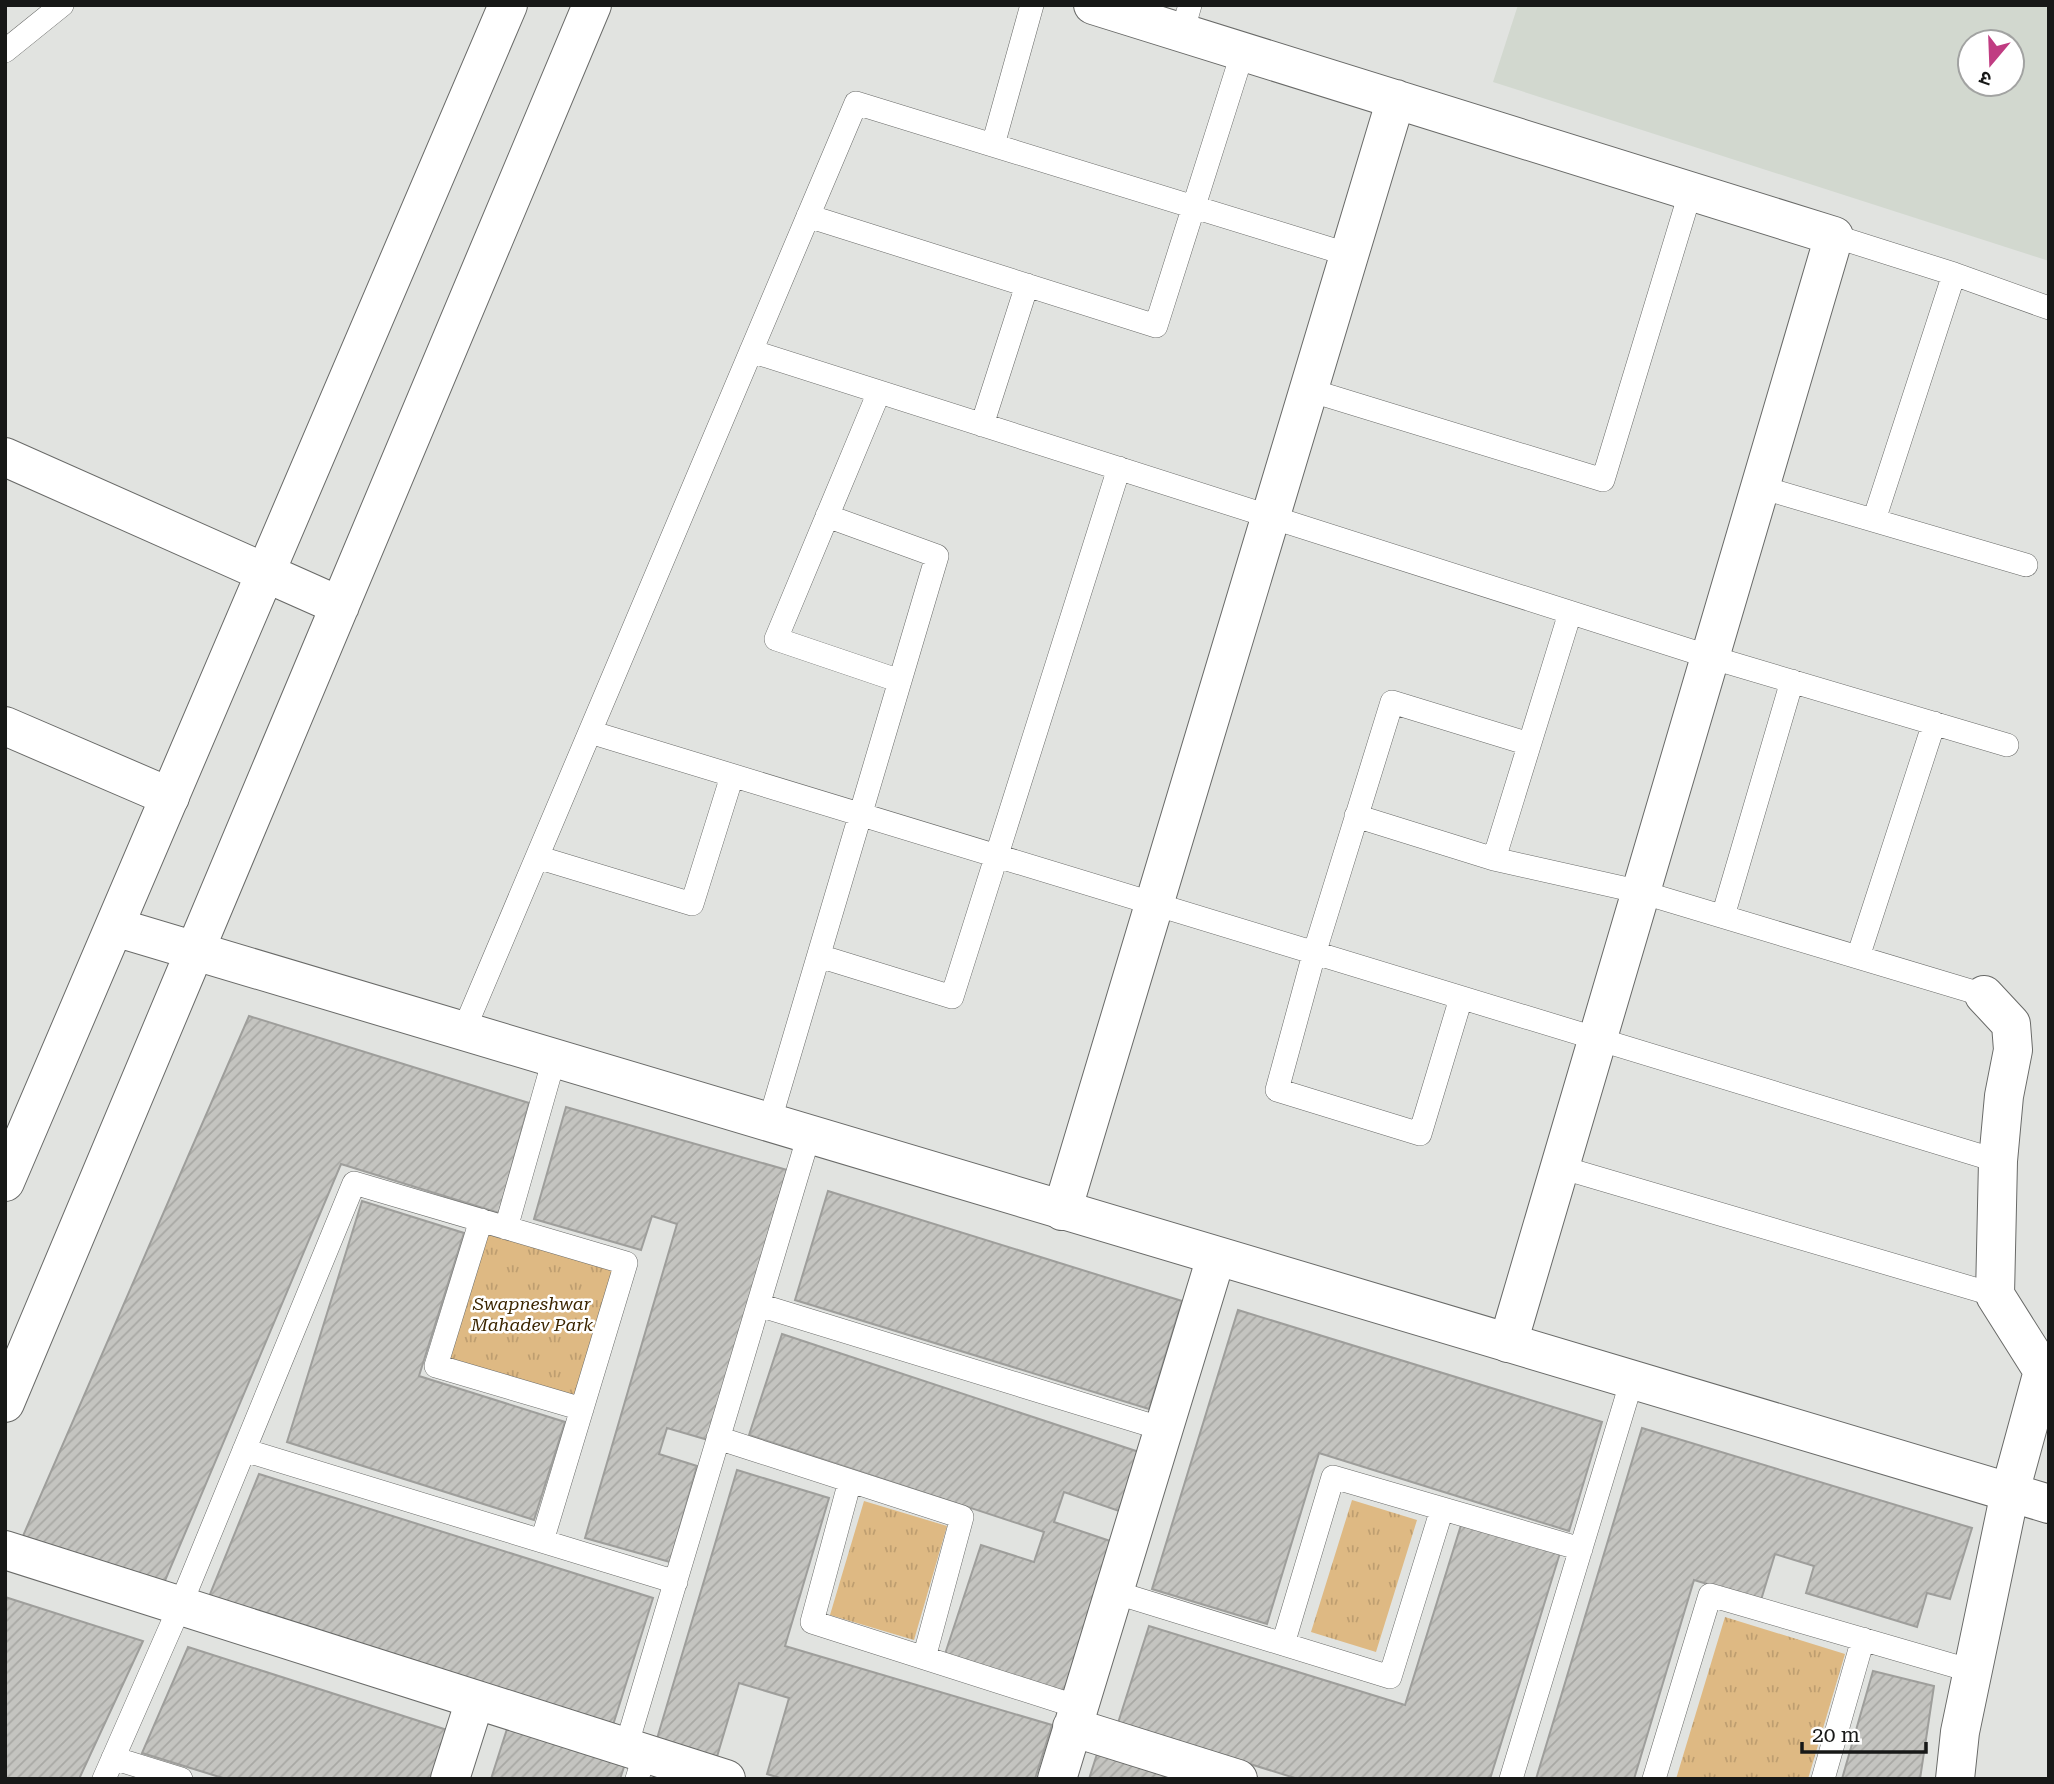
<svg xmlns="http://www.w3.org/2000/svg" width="2054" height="1784" font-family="'Roboto Serif','Noto Sans Devanagari',serif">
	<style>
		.built { fill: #d2d8cf; fill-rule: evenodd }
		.grass { fill: url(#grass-tufts) }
		.building { fill: url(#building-hatch); stroke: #9e9e9b; stroke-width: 2 }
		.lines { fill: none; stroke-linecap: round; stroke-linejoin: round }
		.lane-casing { stroke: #696a68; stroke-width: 24 }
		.street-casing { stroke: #696a68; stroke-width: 40 }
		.secondary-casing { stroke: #696a68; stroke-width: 40 }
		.lane { stroke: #fff; stroke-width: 23 }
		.street { stroke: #fff; stroke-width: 38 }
		.secondary { stroke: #fff; stroke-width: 38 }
		.labels { text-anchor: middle; stroke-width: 5; stroke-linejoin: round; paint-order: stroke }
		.park-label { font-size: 18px; font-style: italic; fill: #3b2500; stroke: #fff }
	</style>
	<defs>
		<pattern id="grass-tufts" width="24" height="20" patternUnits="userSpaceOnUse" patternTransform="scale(1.75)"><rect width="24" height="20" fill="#deb983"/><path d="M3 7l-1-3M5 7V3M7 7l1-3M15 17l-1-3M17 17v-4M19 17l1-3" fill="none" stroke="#be9e70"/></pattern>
		<pattern id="building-hatch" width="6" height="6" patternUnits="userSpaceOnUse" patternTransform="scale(1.75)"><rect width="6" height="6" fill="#c4c4c0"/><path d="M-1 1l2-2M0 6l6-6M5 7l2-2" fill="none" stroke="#a8a8a4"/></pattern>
	</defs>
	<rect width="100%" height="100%" fill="#e1e3e0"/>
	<path class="built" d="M1518 5H2049V261L1493 82ZM1970 42H2012V84H1970Z"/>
	<path class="grass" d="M483 1225 622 1266 580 1403 443 1363Z
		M1352 1500 1417 1520 1376 1652 1311 1632Z
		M864 1501 947 1526 914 1640 830 1615Z
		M1725 1617 1845 1654 1808 1779H1676Z"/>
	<path class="building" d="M249 1016 529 1103 499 1213 341 1164 164 1583 23 1536Z
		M566 1107 787 1170 708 1440 667 1428 659 1454 697 1466 670 1562 585 1538 677 1224 652 1216 641 1250 534 1219Z
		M828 1191 1182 1301 1149 1409 795 1300Z
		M362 1201 464 1233 419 1376 565 1422 534 1520 287 1442Z
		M1238 1310 1602 1422 1569 1531 1319 1453 1267 1624 1152 1589Z
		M782 1334 1142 1453 1122 1512 1064 1492 1054 1522 1113 1542 1063 1694 945 1654 981 1545 1034 1562 1044 1532 749 1435Z
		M1642 1428 1972 1528 1950 1599 1927 1593 1917 1627 1806 1593 1814 1566 1775 1554 1761 1600 1694 1580 1634 1779H1536Z
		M737 1470 829 1498 785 1646 1052 1725 1035 1779H783L767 1774 789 1698 739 1683 716 1760 656 1742Z
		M259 1474 653 1598 613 1725 208 1599Z
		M1462 1522 1560 1553 1490 1779H1298L1118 1723 1149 1626 1405 1705Z
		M5 1597 143 1641 79 1779H5Z
		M188 1647 447 1730 431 1779H226L142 1753Z
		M1873 1671 1934 1686 1920 1779H1842Z
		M507 1729 625 1764 620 1779H491Z
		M1097 1754 1177 1779H1089Z"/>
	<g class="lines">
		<g class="lane-casing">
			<path id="lane" d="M1182 33 1190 5
				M5 51 62 5
				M993 145 1032 5
				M808 216 1156 326 1243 51
				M1834 236 1954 274 1874 520
				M1954 274 2049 308
				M751 351 1710 657 2007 745
				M1309 390 1603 480 1691 190
				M879 392 776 639 900 681
				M982 425 1027 285
				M1760 487 2026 565
				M590 732 1998 1161
				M1356 816 1494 859 1570 613
				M537 857 692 904 732 776
				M1494 859 1641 892 1984 995
				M1723 916 1792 681
				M819 956 952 997 1119 468
				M1858 957 1934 723
				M1461 998 1420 1134 1277 1090 1314 954 1392 702 1529 744
				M463 1032 856 103 1350 255
				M769 1123 937 556 827 516
				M1560 1167 1995 1295
				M481 1220 436 1366 582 1409
				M506 1228 554 1059
				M759 1305 1163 1429
				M718 1438 962 1517 924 1658
				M244 1450 676 1582
				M850 1481 812 1622 1078 1707
				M1114 1592 1390 1677 1442 1509
				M1283 1644 1333 1477 1581 1549
				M626 1747 809 1135
				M113 1758 181 1779
				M104 1779 180 1606 354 1183 626 1263 542 1541
				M637 1779 645 1753
				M1511 1779 1632 1380
				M1654 1779 1710 1595 1972 1671
				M1823 1779 1863 1639"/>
		</g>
		<g class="street-casing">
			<path id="street" d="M1093 5 1834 236 1508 1343
				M5 726 170 797
				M1062 1211 1396 99
				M5 1550 726 1779
				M1072 1727 1238 1779
				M450 1779 475 1700
				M1057 1779 1216 1257
				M1955 1779 1960 1732 2010 1492 2043 1371 1995 1295 1998 1161 2004 1096 2013 1050 2011 1024 1984 995"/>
		</g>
		<g class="secondary-casing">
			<path id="secondary" d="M5 457 340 606
				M115 927 2049 1504
				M5 1182 508 5
				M5 1403 592 5"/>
		</g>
		<use href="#lane" class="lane"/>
		<use href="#street" class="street"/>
		<use href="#secondary" class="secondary"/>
	</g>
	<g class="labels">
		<g class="park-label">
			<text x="532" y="1310">Swapneshwar<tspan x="532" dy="21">Mahadev Park</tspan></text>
		</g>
	</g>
	<rect width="2054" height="1784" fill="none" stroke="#171817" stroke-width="14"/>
	<g transform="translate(1991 63) rotate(199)"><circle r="33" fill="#ffffff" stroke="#a2a3a2" stroke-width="2"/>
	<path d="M0-5L12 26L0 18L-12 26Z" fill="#c03c82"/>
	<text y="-10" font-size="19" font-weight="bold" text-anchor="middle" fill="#171817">उ</text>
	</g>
	<path d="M1802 1742v10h124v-10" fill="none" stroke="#171817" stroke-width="3.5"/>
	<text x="1812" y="1742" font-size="21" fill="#171817" stroke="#ffffff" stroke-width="5" paint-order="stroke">20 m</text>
</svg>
